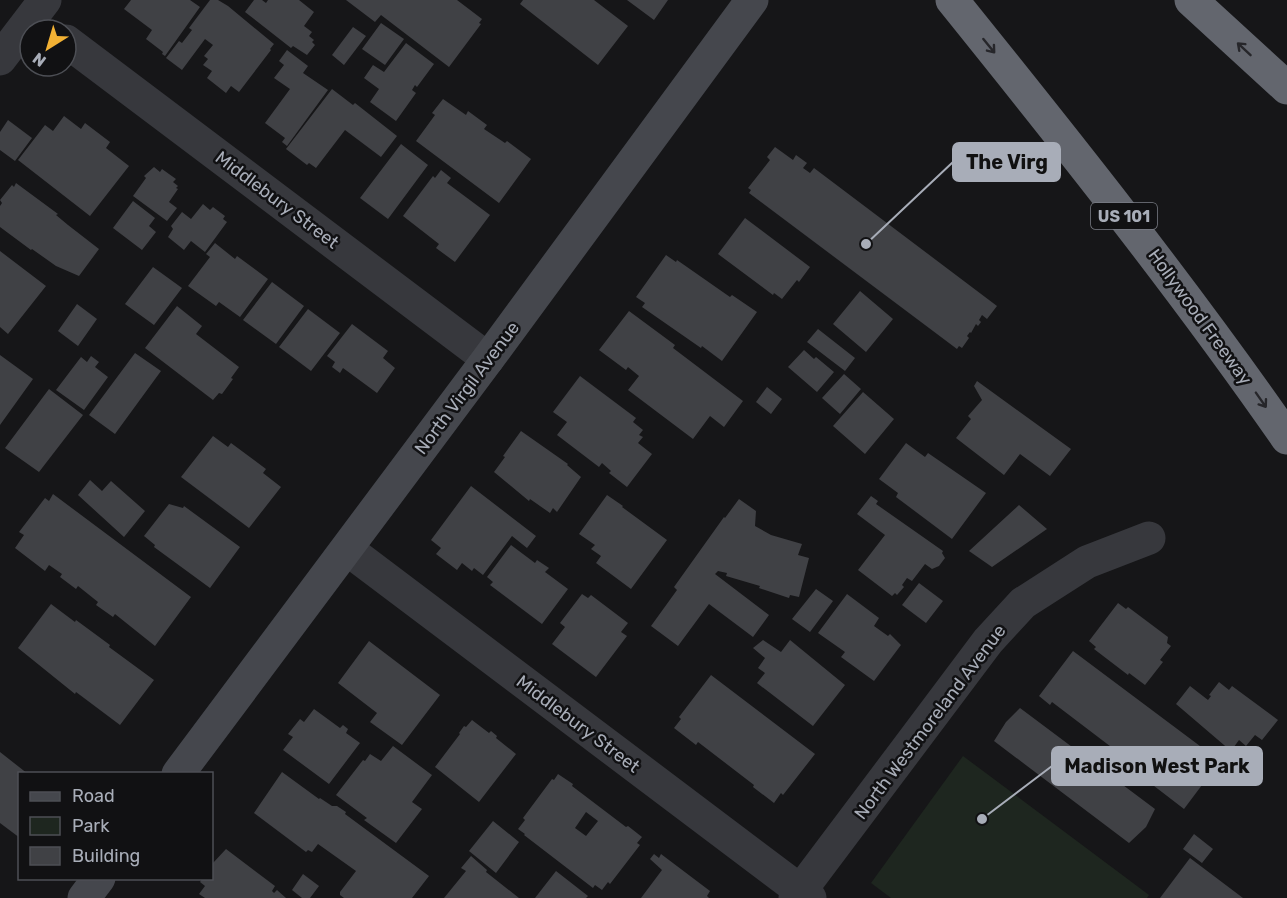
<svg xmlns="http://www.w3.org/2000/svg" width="1287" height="898" font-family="Rubik,sans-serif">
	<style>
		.green { fill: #1e261f }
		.building { fill: #404145; fill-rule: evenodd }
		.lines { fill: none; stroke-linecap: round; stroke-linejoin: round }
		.minor { stroke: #37383d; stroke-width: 33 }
		.secondary { stroke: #45474d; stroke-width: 33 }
		.motorway { stroke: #63666e; stroke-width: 33 }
		.oneway { stroke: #26262a }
		.labels { text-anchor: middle; stroke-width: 5; stroke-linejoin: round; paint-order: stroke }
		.shield { fill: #111113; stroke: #7b7e86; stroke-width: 1.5 }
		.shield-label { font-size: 16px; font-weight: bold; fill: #a8adb8 }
		.street-label { font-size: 18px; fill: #a8adb8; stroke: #111113 }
		.leader { fill: none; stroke: #a8adb8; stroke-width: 2 }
		.callout-dot { fill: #a8adb8; stroke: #111113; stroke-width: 2 }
		.callout { fill: #a8adb8; stroke: #a8adb8; stroke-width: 2 }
		.callout-label { font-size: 20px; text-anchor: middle; font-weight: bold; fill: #111 }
	</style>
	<rect width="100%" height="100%" fill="#161618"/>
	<path class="green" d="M963 756 1149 895 1147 898H891L871 883Z"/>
	<path class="building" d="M131 0H190L200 7 165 56 162 54 163 52 146 39 152 30 124 9Z
		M210 0H218L228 6 274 44 270 49 271 50 239 92 231 86 226 93 207 78 212 71 203 65 208 59 204 56 213 45 205 39 182 70 166 58 179 41 182 43 192 30 189 28Z
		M254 0H262L266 3 268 0H299L314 12 304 26 312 32 309 36 314 40 312 42 315 45 307 55 293 46 291 48 245 12Z
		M346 0H457L482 19 479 23 481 24 449 67 381 15 375 22Z
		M523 0H594L628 26 598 65 520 4Z
		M627 0H668L654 20Z
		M381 23 404 39 385 65 362 49Z
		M353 27 366 36 344 65 332 55Z
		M406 43 434 64 417 87 415 85 412 90 416 93 396 121 370 102 379 89 364 78 373 65 384 72Z
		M287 50 308 66 303 73 328 90 287 146 282 142 285 138 265 123 290 89 274 78 284 65 279 61Z
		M332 89 353 105 355 103 397 136 381 157 345 130 316 168 309 163 307 165 286 149Z
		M443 99 466 115 468 111 487 125 484 129 505 143 507 141 531 159 499 203 416 141 435 115 432 113Z
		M64 116 81 129 85 123 110 142 106 148 129 166 90 216 18 160 45 125 53 131Z
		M8 120 32 138 15 161 0 150V132Z
		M401 144 428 165 388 219 360 198Z
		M775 147 793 160 796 155 807 163 803 168 810 173 814 168 997 306 987 319 982 315 979 320 981 322 978 326 976 324 971 333 970 332 967 336 969 338 962 348 959 346 957 349 749 193 751 190 748 188 770 160 767 157Z
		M154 167 160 172 162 169 176 179 173 182 178 186 176 188 178 189 169 202 177 208 167 221 133 196 146 178 144 176Z
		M441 170 451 178 447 183 490 215 455 262 436 248 439 244 403 216 433 176 435 178Z
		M16 183 58 214 56 215 68 225 99 249 79 276 56 266 32 249 31 250 0 227V206L2 203 0 200 12 185 14 187Z
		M133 201 155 218 149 226 156 232 142 250 113 228Z
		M203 204 210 210 213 207 225 216 223 219 227 222 205 252 191 241 184 250 168 237 173 229 171 226 182 212 191 219Z
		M745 218 810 267 799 282 797 280 782 299 774 293 773 295 718 254Z
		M215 243 235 259 237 256 268 279 240 317 219 302 216 306 188 286 210 257 206 254Z
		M0 251 46 286 8 334 0 327Z
		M666 255 676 262 677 260 730 297 732 295 757 312 722 361 702 346 701 348 642 307 645 303 636 297Z
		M153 267 182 288 154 325 125 304Z
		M272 282 304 306 276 344 243 320Z
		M860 291 893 319 866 352 833 324Z
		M77 304 97 319 78 346 58 331Z
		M177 306 202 326 196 334 239 367 231 378 233 379 222 394 219 393 213 400 145 348Z
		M308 309 340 333 311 371 279 347Z
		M629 311 675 345 673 348 743 401 724 427 710 416 693 439 628 390 639 376 628 367 626 370 599 350Z
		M352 324 388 351 383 358 395 368 377 393 343 368 340 373 332 367 335 362 327 356Z
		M818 329 855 358 845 371 807 342Z
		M804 350 814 359 816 357 834 372 817 392 788 367Z
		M135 353 161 371 115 434 89 415Z
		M0 355 33 379 0 425Z
		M91 356 99 362 95 367 108 377 84 410 56 390 81 357 87 362Z
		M844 374 861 389 840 414 822 398Z
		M580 376 636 418 633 422 643 430 639 435 643 437 638 443 652 454 627 487 609 473 611 471 602 463 599 467 557 435 567 422 553 412Z
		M977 381 1071 449 1050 476 1020 454 1004 475 956 438 971 419 968 416 982 400 974 386Z
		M767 387 782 399 771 414 756 402Z
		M49 389 83 415 39 472 5 448Z
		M863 392 894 419 865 454 833 426Z
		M521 431 568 464 567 465 581 477 557 512 553 508 550 513 530 499 529 501 494 472 505 457 503 456Z
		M213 436 228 447 231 443 266 469 263 473 281 487 249 528 181 477Z
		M906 443 925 457 928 453 986 493 952 539 896 497 898 493 879 479Z
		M90 480 102 491 111 481 145 511 124 537 78 495Z
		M471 486 536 536 527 548 512 536 483 575 474 568 472 571 462 563 457 570 436 554 441 548 431 540Z
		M53 494 191 597 155 646 115 614 113 617 96 605 98 602 78 586 76 589 60 577 62 574 49 565 45 571 15 548 24 535 19 532 45 498 49 501Z
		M607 495 623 506 622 507 667 540 631 589 596 563 601 556 591 549 595 545 579 534Z
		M871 496 878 501 876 504 943 551 942 553 945 558 939 566 932 569 925 564 912 581 907 578 902 585 904 587 897 595 895 593 892 596 858 570 885 535 857 514Z
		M739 499 756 511 755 526 771 535 802 544 798 555 809 558 799 597 790 595 789 598 759 588 760 586 726 576 727 573 718 571 715 574 769 615 753 637 709 604 678 646 651 626 677 590 674 587 724 517 725 518Z
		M169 504 183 508 184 506 240 547 210 588 154 547 155 545 144 536Z
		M1019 505 1047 529 992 567 969 551Z
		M511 545 535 563 537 560 549 568 545 572 568 589 542 624 490 585 493 582 487 577Z
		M919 583 943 601 926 623 902 605Z
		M816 589 833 601 810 632 792 619Z
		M582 594 588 598 591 595 628 623 621 632 627 636 596 677 552 644 565 627 560 623Z
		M847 594 879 618 874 626 888 636 890 634 901 645 874 681 841 657 845 652 818 633Z
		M1118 603 1126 609 1128 607 1168 637 1167 643 1171 646 1160 660 1163 662 1145 685 1129 673 1128 675 1094 649 1096 647 1089 641Z
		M51 604 75 622 76 620 110 645 109 647 154 680 120 725 76 692 75 694 18 648Z
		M763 640 781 652 790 640 845 685 813 726 757 683 765 673 758 668 765 658 753 648Z
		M369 641 440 695 402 745 370 722 377 713 338 683Z
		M1073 651 1220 761 1184 809 1145 779 1148 775 1052 702 1050 705 1039 696Z
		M711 675 815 754 783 795 781 793 774 803 753 787 754 785 698 742 696 745 674 728 681 719 679 717Z
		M1219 682 1229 690 1232 686 1278 720 1262 740 1255 735 1246 746 1239 740 1231 751 1176 704 1190 686 1208 700 1211 696 1209 695Z
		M1020 708 1155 809 1146 827 1129 843 994 741 1006 722Z
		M314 709 340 728 343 725 348 729 346 733 360 743 329 784 283 750 293 737 288 734 300 719 304 722Z
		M472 720 489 733 491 731 497 736 496 738 516 754 479 802 435 767 460 734 459 733 464 726 466 727Z
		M393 746 432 775 412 802 422 809 396 843 364 820 367 818 336 795 363 760 365 761 370 754 381 761Z
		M0 752 28 774H20V838L0 823Z
		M282 772 319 799 320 798 332 806H337L346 812 345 814 429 876 412 898H344L340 895V892L356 871 318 844 312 852 308 850 306 852 254 813Z
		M558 774 573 784 572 786 626 827 628 826 642 837 637 843 640 845 610 884 608 882 602 890 595 885 593 888 524 835 525 834 518 829 525 820 523 818 552 779 554 780ZM586 812 598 821 586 836 575 828Z
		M493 821 519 842 496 873 469 851Z
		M1194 834 1213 849 1202 863 1183 849Z
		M226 849 275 886 272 891 274 893 277 890 286 898H205L199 894 205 886 200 882 203 878H212L213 863Z
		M654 854 659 858 661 854 710 891 707 896 709 898H641L662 870 650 859Z
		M471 856 487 870 486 872 519 898H444L466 871 461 868Z
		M1190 858 1243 898H1160Z
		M556 871 588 896 586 898H535Z
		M303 874 319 886 310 898H302L292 890Z"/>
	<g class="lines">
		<path class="minor" d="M66 41 488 359
			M0 59 45 0
			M347 549 810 898
			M795 898 988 641 1023 603 1087 562 1149 538"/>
		<path class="secondary" d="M178 774 488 359 752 0
			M84 898 99 878"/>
		<path class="motorway" d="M952 0C1068 144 1182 287 1287 438
			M1191 0 1287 88"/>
	</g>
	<defs><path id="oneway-shaft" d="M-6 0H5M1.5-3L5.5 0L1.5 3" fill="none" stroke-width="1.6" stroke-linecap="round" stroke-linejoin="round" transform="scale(1.5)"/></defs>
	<g class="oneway">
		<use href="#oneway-shaft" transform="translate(989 46) rotate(51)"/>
		<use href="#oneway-shaft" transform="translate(1244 49) rotate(-137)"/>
		<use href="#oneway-shaft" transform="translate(1261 400) rotate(55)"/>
	</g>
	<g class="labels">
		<rect class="shield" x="1091" y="203" width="66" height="26" rx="4.5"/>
		<g class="shield-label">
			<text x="1124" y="222">US 101</text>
		</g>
		<g class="street-label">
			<text transform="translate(277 200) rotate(37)" y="6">Middlebury Street</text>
			<text transform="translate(1200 317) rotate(54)" y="6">Hollywood Freeway</text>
			<text transform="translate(467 388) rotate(-53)" y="6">North Virgil Avenue</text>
			<text transform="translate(930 722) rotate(-53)" y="6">North Westmoreland Avenue</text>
			<text transform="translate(578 724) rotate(37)" y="6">Middlebury Street</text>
		</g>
	</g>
	<path class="leader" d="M866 244L953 162M982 819L1052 766"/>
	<g class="callout-dot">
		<circle cx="866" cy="244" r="6"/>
		<circle cx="982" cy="819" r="6"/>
	</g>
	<g class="callout">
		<rect x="953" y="143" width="107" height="38" rx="6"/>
		<rect x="1052" y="747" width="210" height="38" rx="6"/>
	</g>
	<g class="callout-label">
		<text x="1007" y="169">The Virg</text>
		<text x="1157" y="773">Madison West Park</text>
	</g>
	<rect x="18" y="772" width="195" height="108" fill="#111113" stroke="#4d4f55" stroke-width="1.5"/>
	<rect x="30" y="792" width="30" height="9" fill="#45474d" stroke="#4d4f55" stroke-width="1.5"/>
	<text x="72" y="802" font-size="18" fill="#a8adb8">Road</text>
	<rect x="30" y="817" width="30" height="18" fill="#1e261f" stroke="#4d4f55" stroke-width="1.5"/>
	<text x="72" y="832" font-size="18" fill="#a8adb8">Park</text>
	<rect x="30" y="847" width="30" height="18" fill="#404145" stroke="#4d4f55" stroke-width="1.5"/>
	<text x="72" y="862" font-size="18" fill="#a8adb8">Building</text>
	<g transform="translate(48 48) rotate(217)"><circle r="28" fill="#111113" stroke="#4d4f55" stroke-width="1.5"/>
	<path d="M0-4.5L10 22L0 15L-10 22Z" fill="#f2b134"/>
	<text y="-9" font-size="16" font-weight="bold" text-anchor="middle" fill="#a8adb8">N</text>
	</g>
</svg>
